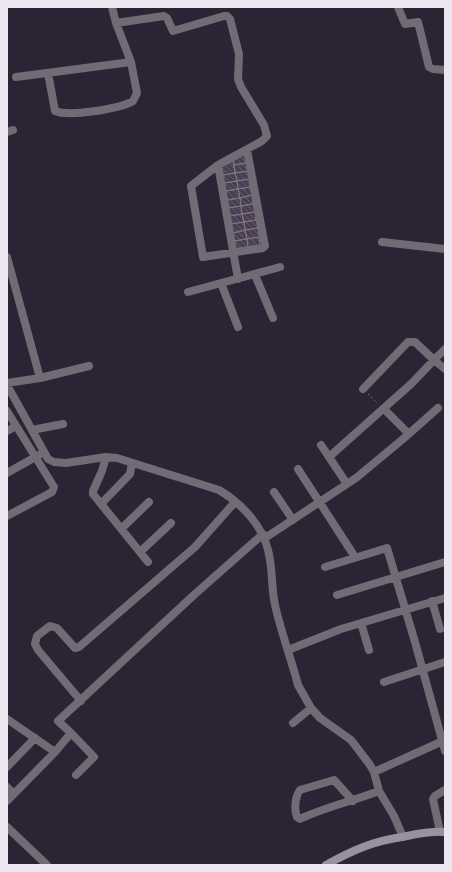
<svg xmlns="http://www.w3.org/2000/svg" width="452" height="872" font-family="'Alegreya Sans',sans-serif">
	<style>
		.building { fill: url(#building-back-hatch); stroke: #7f7488 }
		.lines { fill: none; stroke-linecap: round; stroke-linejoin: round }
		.path { stroke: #756d7c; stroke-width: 1; stroke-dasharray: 2 2; stroke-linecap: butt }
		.minor { stroke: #706b74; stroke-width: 8 }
		.secondary { stroke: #99919f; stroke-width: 8 }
	</style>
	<defs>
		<pattern id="building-back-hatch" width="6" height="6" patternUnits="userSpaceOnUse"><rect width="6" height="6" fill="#483f51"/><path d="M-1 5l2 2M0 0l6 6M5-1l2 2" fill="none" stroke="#635b6a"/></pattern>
	</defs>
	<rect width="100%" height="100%" fill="#2c2334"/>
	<path class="building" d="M245 154 246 163 234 165 233 161Z
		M233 161 235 173 223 175 221 167Z
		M246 163 248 171 235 173 234 165Z
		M248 171 249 179 237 181 235 173Z
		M235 173 237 181 224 183 223 175Z
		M249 179 250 187 238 189 237 181Z
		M237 181 238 189 226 191 224 183Z
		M250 187 252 195 240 198 238 189Z
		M238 189 240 198 227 200 226 191Z
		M252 195 253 204 241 206 240 198Z
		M240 198 241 206 228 208 227 200Z
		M253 204 255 212 242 214 241 206Z
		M241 206 242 214 230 216 228 208Z
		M255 212 256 220 244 222 242 214Z
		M242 214 244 222 231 224 230 216Z
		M256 220 258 228 245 230 244 222Z
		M244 222 245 230 233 233 231 224Z
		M258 228 259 237 247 239 245 230Z
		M245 230 247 239 234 241 233 233Z
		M259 237 260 245 248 247 247 239Z
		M247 239 248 247 235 249 234 241Z"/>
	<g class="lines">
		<path class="path" d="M368 394 377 403"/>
		<path class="minor" d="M112 7 116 23 164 16 167 18 173 31 224 16H227L230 19 239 54 238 79 241 87 264 125 267 136 262 141 218 165 191 186 203 257 263 248 265 246 247 150
			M398 7 405 24 418 22 429 67 433 69 445 70
			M48 73 55 111C69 117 119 109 133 101L137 93 131 62
			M16 77 131 62 116 23
			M7 132 13 130
			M218 165 238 279
			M382 242 445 249
			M7 257 40 378
			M255 275 273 318
			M221 283 238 327
			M188 292 280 267
			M445 349 434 360 445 369
			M7 383 40 378 89 366
			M7 385 48 459 54 462 66 463 106 457 117 458 219 490C241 503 262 525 268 550 273 568 271 587 275 605 281 632 291 658 298 685L311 708 320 718 351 740 370 765 374 772 379 791 394 816 403 837
			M384 409 409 434
			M7 411 54 487 52 492 7 516
			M32 430 63 424
			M7 431 16 426
			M321 445 347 484
			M106 457 102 471 93 491V494L148 562
			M329 457 411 384 434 360 415 342H408L363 389
			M298 469 355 557
			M7 473 39 455
			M274 492 293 520
			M101 504 130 474 132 463
			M121 529 149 502
			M265 538 356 478 403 439 438 408
			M140 552 171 523
			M325 567 387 548 415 642 445 751
			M337 595 445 562
			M432 601 440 629
			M361 623 369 650
			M288 650 341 629 445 598
			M384 682 445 662
			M81 701 38 650 35 644 37 636 50 626 57 628 75 648 79 647 195 547 235 502
			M7 719 55 752 71 733 58 721 195 594 263 534
			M293 723 311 708
			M71 733 94 757 76 775
			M7 767 35 738
			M374 772 443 741
			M7 787 14 794
			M7 801 55 752
			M353 801 334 780 300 790C295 797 294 809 297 817L300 819C325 807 353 801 379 791
			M7 827 47 865
			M440 832 433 799 435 796 445 790"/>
		<path class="secondary" d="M326 865C351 851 373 841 402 837 417 834 429 831 445 832"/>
	</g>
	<rect width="452" height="872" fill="none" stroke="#ece6f1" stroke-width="16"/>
</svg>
